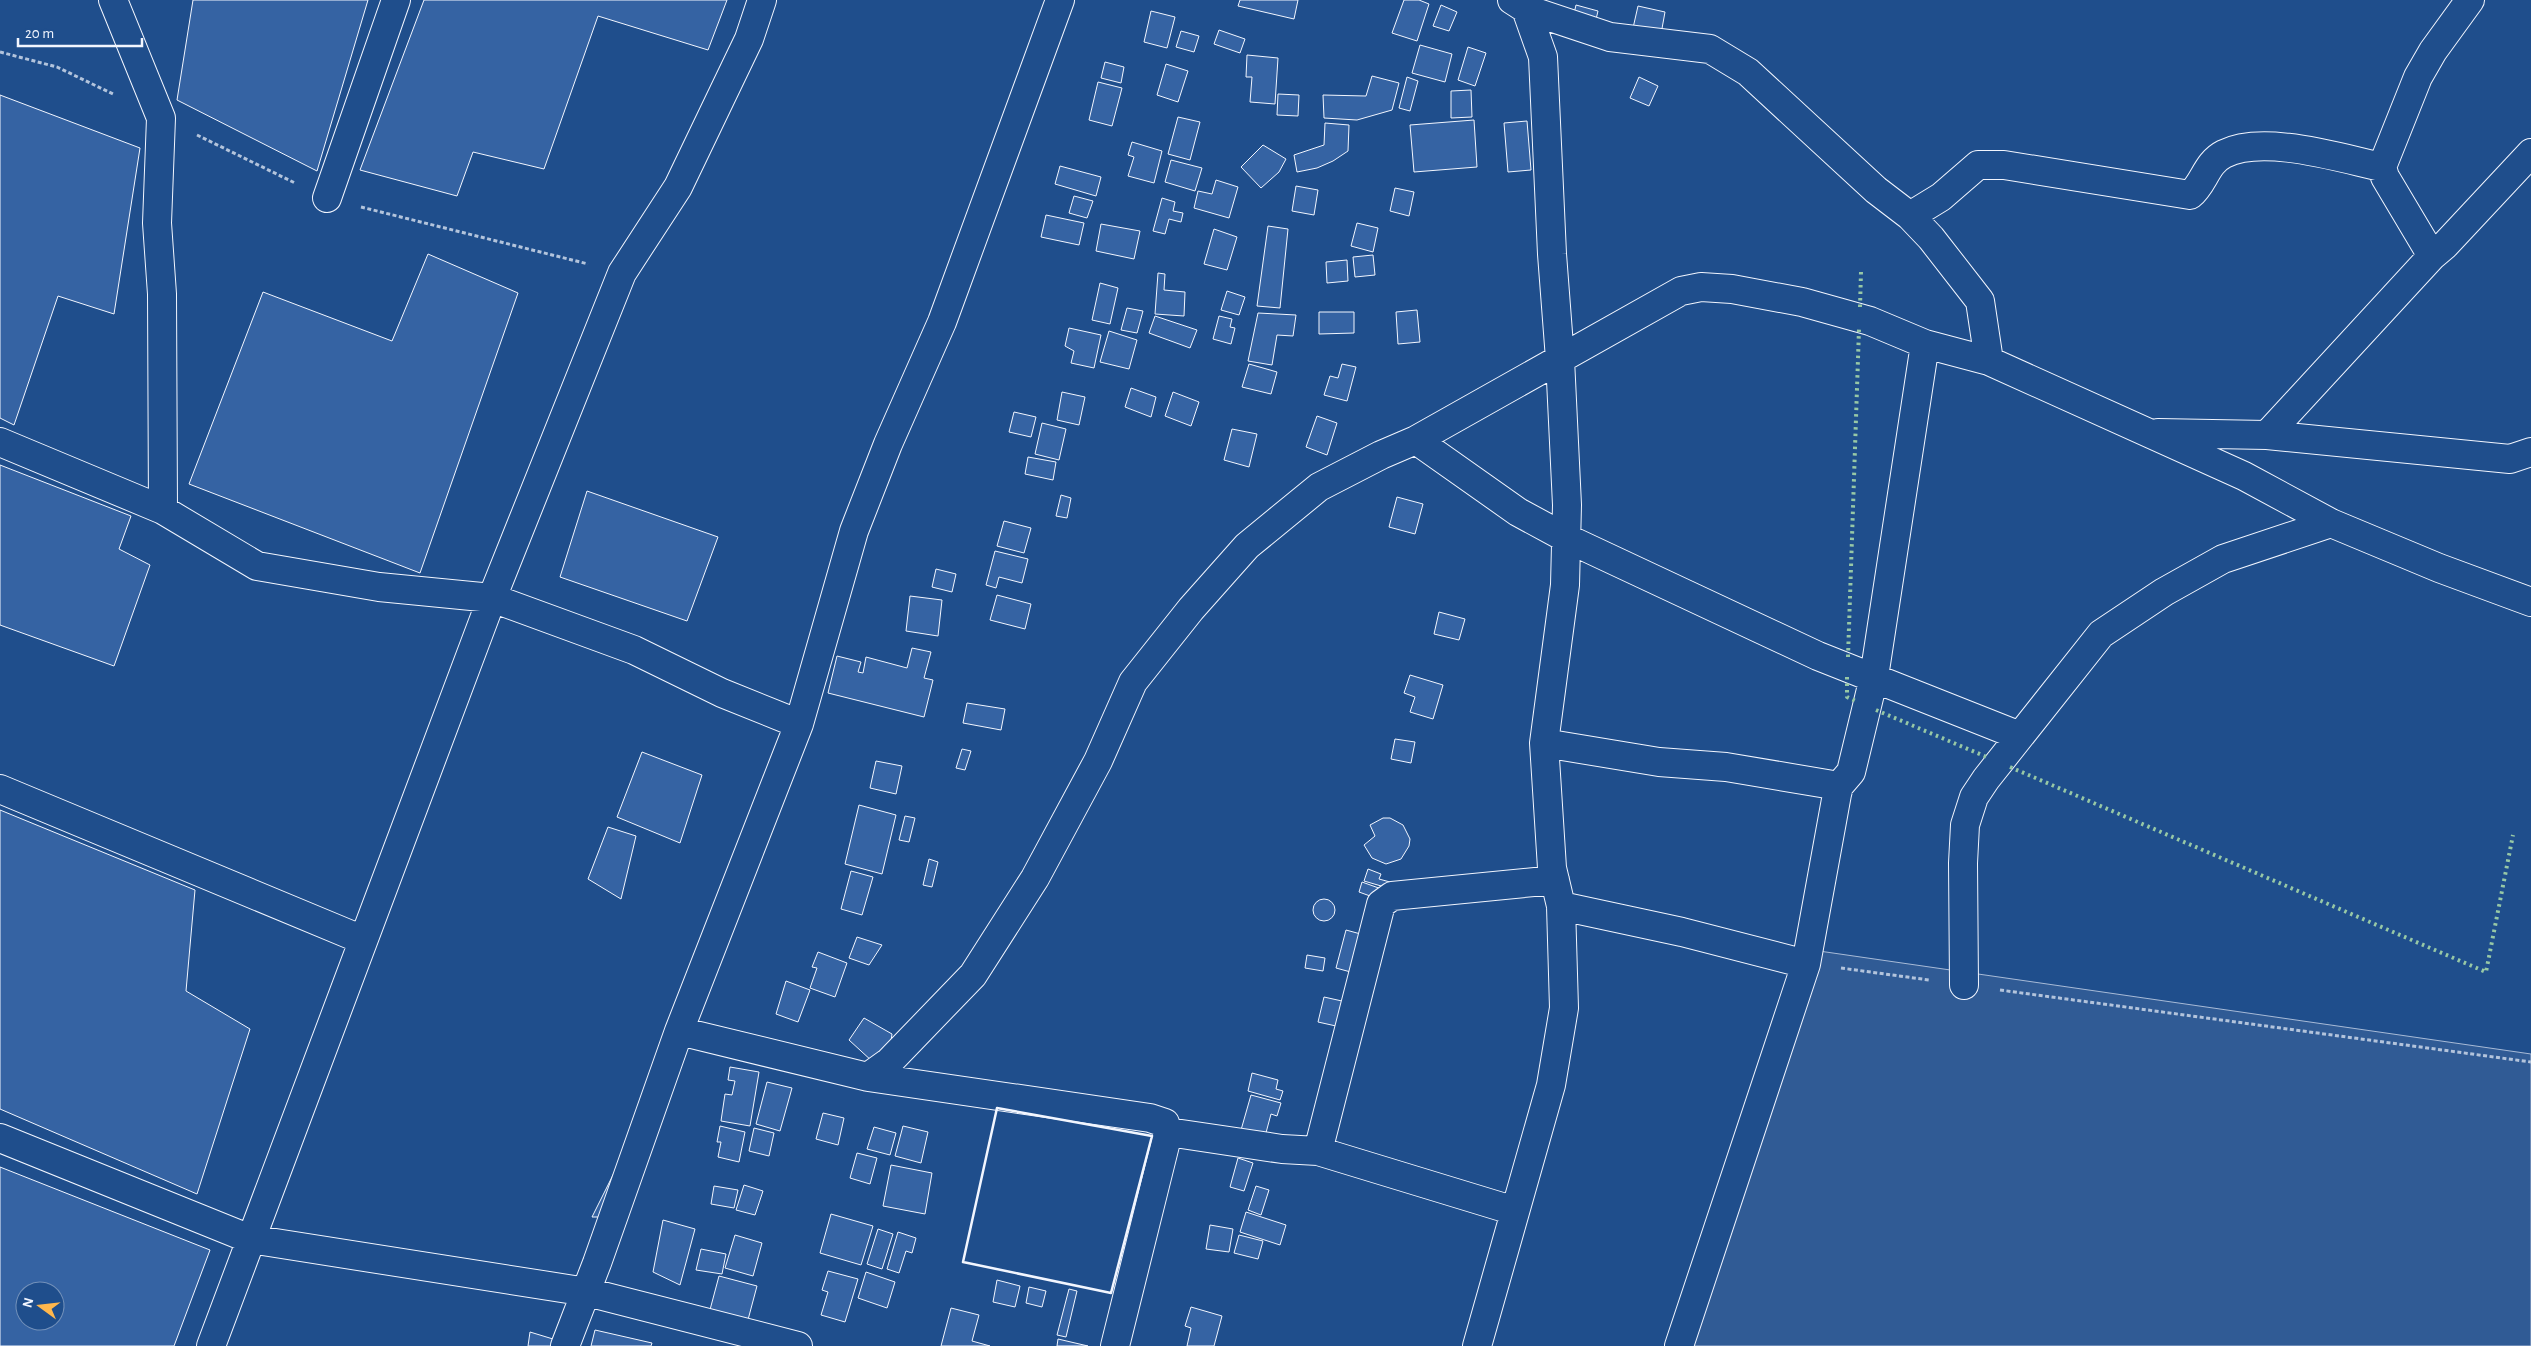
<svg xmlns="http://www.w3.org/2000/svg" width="2531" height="1346" font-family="'Alegreya Sans',sans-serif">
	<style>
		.built { fill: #305b95; stroke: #a8bbd7 }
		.building { fill: #3563a3; stroke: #f2f6ff; fill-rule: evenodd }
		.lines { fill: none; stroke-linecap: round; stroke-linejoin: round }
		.minor-casing { stroke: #f2f6ff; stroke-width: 30 }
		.path { stroke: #b3c4dc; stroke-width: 3; stroke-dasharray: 4 2.5; stroke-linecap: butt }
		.minor { stroke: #1f4e8c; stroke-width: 28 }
		.hedge { stroke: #97c8a6; stroke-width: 4; stroke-dasharray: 2.5 4; stroke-linecap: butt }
		.wall { stroke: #f2f6ff; stroke-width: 2.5 }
	</style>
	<rect width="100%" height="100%" fill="#1f4e8c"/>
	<path class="built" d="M1819 951 2531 1054V1346H1687Z"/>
	<path class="building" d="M193 0H368L317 171 177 100Z
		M424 0H727L708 50 598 16 544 169 473 152 457 196 360 170Z
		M1240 0H1298L1294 19 1238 6Z
		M1404 0H1419L1429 4 1417 41 1392 33Z
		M1441 5 1457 12 1449 31 1433 26Z
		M1576 5 1598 11 1594 28 1572 22Z
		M1638 6 1665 12 1661 34 1633 28Z
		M1151 11 1175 17 1167 48 1144 42Z
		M1219 30 1245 39 1240 53 1214 44Z
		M1181 31 1199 36 1194 52 1176 47Z
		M1420 45 1452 54 1445 82 1412 73Z
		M1468 47 1486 53 1475 86 1458 80Z
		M1247 55 1278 58 1275 104 1250 102 1252 77H1246Z
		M1105 62 1124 67 1121 83 1101 78Z
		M1166 64 1188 71 1178 102 1157 95Z
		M1372 76 1399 83 1392 110 1357 120 1324 118 1323 95 1366 96Z
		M1407 77 1418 81 1410 111 1399 108Z
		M1639 77 1658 86 1649 106 1630 98Z
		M1098 82 1122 88 1112 126 1089 120Z
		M1471 90 1472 117 1451 118V91Z
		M1278 94 1299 95 1298 116 1277 115Z
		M0 95 140 148 114 314 58 296 14 425 0 418Z
		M1178 117 1200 122 1190 160 1168 154Z
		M1474 120 1477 167 1414 172 1410 125Z
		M1527 121 1531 170 1508 172 1504 123Z
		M1325 123 1349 125 1348 151 1333 161 1317 168 1297 172 1294 155 1324 145Z
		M1132 142 1162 151 1154 183 1128 176 1134 157 1128 155Z
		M1263 145 1286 159 1279 172 1261 188 1241 167Z
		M1171 160 1202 168 1195 191 1165 182Z
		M1060 166 1101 177 1096 196 1055 184Z
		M1216 180 1238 187 1229 218 1194 208 1198 191 1212 194Z
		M1296 186 1318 190 1314 215 1292 211Z
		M1395 188 1414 192 1409 216 1390 211Z
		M1074 196 1093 201 1087 218 1069 213Z
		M1162 198 1175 202 1173 211 1183 213 1181 222 1169 219 1165 234 1153 231Z
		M1046 215 1084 223 1079 245 1041 237Z
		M1357 223 1378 228 1373 252 1351 246Z
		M1101 224 1140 231 1134 259 1096 251Z
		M1268 226 1288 229 1280 308 1257 306Z
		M1214 229 1237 237 1227 270 1204 264Z
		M428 254 518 293 420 573 189 484 263 292 392 341Z
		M1373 255 1375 275 1355 277 1353 257Z
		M1347 260 1348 281 1327 283 1326 262Z
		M1158 273 1165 274 1164 290 1185 292 1184 316 1155 314Z
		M1100 283 1118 288 1110 324 1092 320Z
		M1227 291 1245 297 1239 315 1221 310Z
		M1127 308 1143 311 1137 333 1121 330Z
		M1417 310 1420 342 1398 344 1396 312Z
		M1319 312H1354V333L1319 334Z
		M1258 313 1296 315 1293 336 1277 335 1272 365 1248 361Z
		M1155 316 1197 330 1190 348 1149 333Z
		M1219 316 1232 319 1230 327 1235 328 1231 344 1213 339Z
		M1069 328 1101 335 1094 368 1071 363 1074 351 1065 346Z
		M1109 331 1137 340 1129 369 1100 362Z
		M1249 364 1277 372 1271 394 1242 387Z
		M1342 364 1356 367 1347 401 1324 395 1330 376 1338 378Z
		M1131 388 1156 397 1151 417 1125 407Z
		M1062 392 1085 397 1079 425 1057 420Z
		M1173 392 1199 402 1191 426 1165 416Z
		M1014 412 1036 417 1031 437 1009 432Z
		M1317 416 1337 423 1327 455 1306 447Z
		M1042 423 1066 429 1059 460 1035 454Z
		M1232 429 1257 434 1249 467 1224 460Z
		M1028 457 1056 462 1053 480 1025 474Z
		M0 465 131 516 119 549 150 565 114 666 0 625Z
		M587 491 718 537 687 621 560 577Z
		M1061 495 1071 498 1067 518 1056 516Z
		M1397 497 1423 504 1415 534 1389 527Z
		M1004 521 1031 528 1024 553 997 546Z
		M995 551 1028 559 1022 583 999 577 996 588 986 585Z
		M936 569 956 574 952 592 932 587Z
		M997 595 1031 604 1025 629 990 620Z
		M910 596 942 600 938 636 906 631Z
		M1439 612 1465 619 1459 640 1434 634Z
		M912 648 931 652 924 678 933 680 924 717 828 693 837 656 861 662 858 672 863 673 866 657 907 668Z
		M1410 675 1443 685 1433 719 1410 712 1415 697 1404 693Z
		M967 703 1005 709 1001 730 963 723Z
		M1395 739 1415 742 1411 763 1391 759Z
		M962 749 971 751 965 770 956 768Z
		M642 752 702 775 680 843 617 817Z
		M876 761 902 766 896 794 870 788Z
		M859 805 896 815 882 874 845 864Z
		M0 810 195 890 186 991 250 1029 197 1194 0 1109Z
		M905 816 915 818 909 842 899 840Z
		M1383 818H1390L1403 825 1410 839 1409 846 1401 859 1386 864 1372 858 1364 845 1375 836 1370 825Z
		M608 827 636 836 621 899 588 879Z
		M929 859 938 862 932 887 923 885Z
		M1368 869 1381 874 1379 879 1390 882 1388 888 1364 881Z
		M851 871 873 877 862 915 841 909Z
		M1362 882 1387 891 1384 901 1359 892Z
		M1313 910a11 11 0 1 1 22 0a11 11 0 1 1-22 0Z
		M1346 930 1368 936 1358 974 1336 968Z
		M857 937 882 945 869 965 849 958Z
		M818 952 847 963 835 997 810 988 817 968 812 967Z
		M1307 955 1325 958 1323 971 1305 968Z
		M786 981 810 990 798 1022 776 1014Z
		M1324 997 1351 1003 1345 1028 1318 1022Z
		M864 1018 892 1034 889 1055 873 1062 849 1040Z
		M730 1067 759 1072 750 1126 721 1121 725 1094 732 1095 735 1081 728 1080Z
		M1252 1073 1278 1080 1276 1089 1283 1091 1280 1100 1248 1091Z
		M767 1082 792 1088 780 1131 756 1124Z
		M1251 1095 1281 1103 1277 1116 1271 1114 1263 1144 1239 1137Z
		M823 1113 844 1118 838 1145 816 1139Z
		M720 1126 745 1132 739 1162 718 1157 721 1142H717Z
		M903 1126 928 1132 921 1163 895 1156Z
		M874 1127 896 1133 890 1155 867 1149Z
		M754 1128 774 1133 769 1156 749 1151Z
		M857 1153 877 1158 870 1184 850 1178Z
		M1238 1158 1253 1163 1244 1191 1230 1187Z
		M891 1165 932 1173 925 1214 883 1206Z
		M0 1167 210 1250 174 1346H0ZM25 1291H55V1321H25Z
		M614 1173 627 1181 608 1217H592Z
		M744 1185 763 1191 755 1215 736 1210Z
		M714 1186 738 1190 734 1208 711 1204Z
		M1256 1186 1269 1190 1261 1215 1248 1210Z
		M1246 1212 1286 1225 1280 1245 1240 1232Z
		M831 1214 873 1226 861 1265 820 1253Z
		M663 1220 695 1229 680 1285 653 1272Z
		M1210 1225 1233 1229 1229 1252 1206 1249Z
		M878 1229 893 1234 882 1269 867 1264Z
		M898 1232 916 1238 912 1253 906 1251 899 1273 887 1269Z
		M735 1235 762 1243 753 1276 725 1268Z
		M1239 1235 1263 1241 1258 1259 1234 1253Z
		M701 1249 726 1254 722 1274 696 1270Z
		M828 1271 858 1279 845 1322 821 1315 828 1292 822 1290Z
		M866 1272 895 1282 887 1308 858 1298Z
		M719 1276 757 1286 745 1331 707 1321Z
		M997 1280 1020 1286 1015 1307 993 1302Z
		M1029 1287 1046 1291 1042 1307 1026 1303Z
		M1069 1289 1077 1291 1066 1337 1057 1335Z
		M1191 1307 1222 1316 1214 1346H1187L1191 1328 1185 1326Z
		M951 1308 979 1315 972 1341 990 1346H941Z
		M595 1330 652 1343 651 1346H591Z
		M530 1332 553 1339 551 1346H528Z
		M1058 1339 1088 1346H1057Z"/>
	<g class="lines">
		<g class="minor-casing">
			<path id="minor" d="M113 0 161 118 157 223 162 294 163 510
				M1526 9 1610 37 1710 49 1748 72 1876 190 1910 216 1931 238 1980 301 1989 361
				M327 198 396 0
				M1910 216 1941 197 1978 165H2004L2190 195C2204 184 2206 163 2224 154 2263 134 2340 158 2382 167
				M2432 256 2385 177 2382 167 2418 77 2433 51 2470 0
				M2158 433 2267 435 2510 459 2531 452
				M2267 435 2432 256 2445 245 2531 153
				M1416 440 1518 512 1566 538 1818 656 2020 736
				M0 442 163 510 257 566 379 587 492 598 634 650 722 693 799 724
				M1544 743 1659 762 1726 767 1839 786
				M0 789 363 940
				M1561 906 1682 932 1806 964
				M1964 985 1963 863 1965 825 1974 797 1986 779 2101 634 2164 592 2223 559 2331 523
				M679 1031 868 1077 889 1062 973 975 1035 878 1098 761 1133 682 1191 609 1247 546 1319 487 1381 455 1416 440 1681 291 1701 287 1732 289 1802 302 1870 321 1925 344 1989 361 2244 476 2331 523 2439 568 2531 602
				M868 1077 1150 1118 1165 1123 1168 1132 1165 1145 1115 1346
				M1168 1132 1282 1149 1318 1151 1515 1211
				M0 1138 250 1239 587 1292 798 1346
				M1318 1151 1381 904 1392 896 1555 880
				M211 1346 492 598 622 273 678 187 749 39 762 0
				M565 1346 597 1263 679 1031 799 724 854 531 888 444 942 322 1060 0
				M1477 1346 1551 1085 1564 1008 1561 906 1552 868 1544 743 1565 585 1567 505 1560 359 1552 254 1543 57 1526 9 1512 0
				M1679 1346 1806 964 1837 794 1839 786 1851 772 1874 677 1925 344"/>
		</g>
		<path class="path" d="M0 52 57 67 113 94
			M197 135 295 183
			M361 207 588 264
			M1841 968 1929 980
			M2000 990 2531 1062"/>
		<use href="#minor" class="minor"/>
		<path class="hedge" d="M1860 307 1861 272
			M1848 657 1859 329
			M1847 677V697L1858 702
			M1876 710 1989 758
			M2010 767 2486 972 2513 835"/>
		<path class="wall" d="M997 1108 1152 1136 1111 1293 963 1262Z"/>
	</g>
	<g transform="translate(40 1306) rotate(285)"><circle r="24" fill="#1f4e8c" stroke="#7391ba"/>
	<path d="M0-4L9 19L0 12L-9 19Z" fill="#ffb74d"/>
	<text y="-8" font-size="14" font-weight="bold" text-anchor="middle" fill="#f2f6ff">N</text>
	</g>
	<path d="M18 38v8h124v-8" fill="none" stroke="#f2f6ff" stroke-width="2.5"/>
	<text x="25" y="38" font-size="15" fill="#f2f6ff" stroke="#1f4e8c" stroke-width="4" paint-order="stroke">20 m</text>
</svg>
